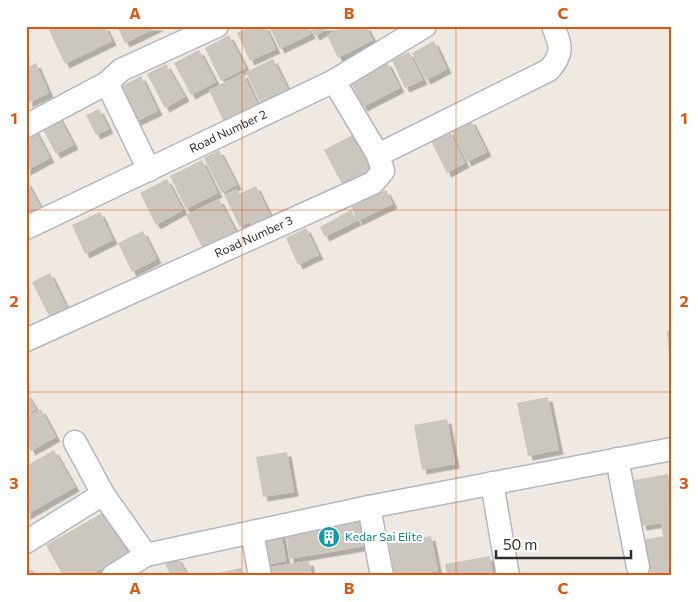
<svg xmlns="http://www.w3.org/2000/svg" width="698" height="602" font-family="Commissioner,sans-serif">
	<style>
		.building { fill: #cbc7bf; filter: url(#shadow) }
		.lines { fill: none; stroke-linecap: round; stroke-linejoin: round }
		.street-casing { stroke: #b4b7c1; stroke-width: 25 }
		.street { stroke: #fff; stroke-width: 22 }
		.grid { fill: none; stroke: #df570e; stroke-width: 1; stroke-opacity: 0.55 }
		.labels { text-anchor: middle; stroke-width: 4; stroke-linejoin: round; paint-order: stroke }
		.street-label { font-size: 12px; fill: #2e2e2e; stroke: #fff }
		.culture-label { font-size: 12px; fill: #0d838f; stroke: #fff; text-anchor: start }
		.neatline { fill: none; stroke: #df570e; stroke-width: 2 }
		.grid-label { font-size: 16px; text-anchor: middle; font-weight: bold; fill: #df570e }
	</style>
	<defs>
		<filter id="shadow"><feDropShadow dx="4.5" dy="4.5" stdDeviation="0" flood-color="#0004"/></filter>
	</defs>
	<rect width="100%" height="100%" fill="#efe9e1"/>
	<path class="building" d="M47 26H105L112 41 65 64Z
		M117 26H160L125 43Z
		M252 26H265L276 49 250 61 237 33Z
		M269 26H307L311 34 280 49Z
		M310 26H334L315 36Z
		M345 26H366L373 40 338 58 327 35Z
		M229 35 246 68 221 81 205 48Z
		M434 41 447 69 426 80 412 53Z
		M199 50 216 82 191 95 174 63Z
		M409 52 423 80 405 88 392 60Z
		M273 59 291 95 263 108 246 72Z
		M387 62 400 88 363 107 350 81Z
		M36 63 49 93 28 103 26 68Z
		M166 64 185 97 165 108 147 74Z
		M243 73 258 105 224 122 209 90Z
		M141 76 158 111 137 121 120 87Z
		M99 109 109 129 96 135 86 115Z
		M58 115 74 145 56 154 40 124Z
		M471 120 487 152 467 162 451 130Z
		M34 128 50 158 26 171V132Z
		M449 130 465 163 447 173 430 139Z
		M358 132 376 167 342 184 324 150Z
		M219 150 237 185 222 193 204 158Z
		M202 160 218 193 186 209 170 176Z
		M167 179 183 210 156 225 140 193Z
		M26 180 41 208 26 216Z
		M256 186 272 219 252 229 249 222 240 227 224 195 236 189 239 194Z
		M386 190 393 204 358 221 351 207Z
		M219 199 238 236 205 253 186 215Z
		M351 210 357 221 325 237 320 227Z
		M100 212 113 240 85 254 72 225Z
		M306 228 319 255 298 265 286 238Z
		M143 231 157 259 132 272 118 243Z
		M50 273 67 308 49 316 32 282Z
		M672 330V354L669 355 667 331Z
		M26 392 36 409 26 415Z
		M548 397 559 450 528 456 517 403Z
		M41 409 56 437 31 451 26 442V417Z
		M447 419 455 464 422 470 414 425Z
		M54 450 75 487 26 515V466Z
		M287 452 294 492 263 497 256 457Z
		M668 474 672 497V576H651L644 540 663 536 661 523 642 526 634 480Z
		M365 511 372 545 289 559 286 528Z
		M104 512 128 554 89 576H63L46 545Z
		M281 532 286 561 261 566 256 537Z
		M431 536 438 571 411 576H394L389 543Z
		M490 556 493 576H447L445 564Z
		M177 557 188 576H171L165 564Z
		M309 561 312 576H265L264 568Z
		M241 568 243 576H209V575Z
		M32 569 36 576H26V573Z"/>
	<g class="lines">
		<g class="street-casing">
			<g id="street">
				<path d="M26 126 107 83"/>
				<path d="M378 155 549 70C564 53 561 46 553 26"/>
				<path d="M149 170 107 83 121 70 217 26"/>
				<path id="s1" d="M26 228 334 81 425 26"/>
				<path id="s2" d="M26 340 373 183 383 171 378 155 334 81"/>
				<path d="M617 459 638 567"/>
				<path d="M492 483 508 576"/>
				<path d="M103 494 146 555"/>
				<path d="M369 507 382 576"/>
				<path d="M252 532 260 576"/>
				<path d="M26 542 103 494 75 442"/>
				<path d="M113 576 146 555 369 507 672 449"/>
			</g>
		</g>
		<use href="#street" class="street"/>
	</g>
	<path class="grid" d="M242 26V576M456 26V576M26 210H672M26 392H672"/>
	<defs>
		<g id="building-disc" transform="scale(1.125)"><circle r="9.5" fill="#0f9aa8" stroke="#fff"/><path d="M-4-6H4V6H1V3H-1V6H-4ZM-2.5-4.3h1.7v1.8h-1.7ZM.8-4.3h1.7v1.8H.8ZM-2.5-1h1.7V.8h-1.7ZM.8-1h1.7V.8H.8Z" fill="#fff"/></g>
	</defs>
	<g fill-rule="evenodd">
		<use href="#building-disc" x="329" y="537"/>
	</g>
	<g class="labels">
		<g class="street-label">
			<text dy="4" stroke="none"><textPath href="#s1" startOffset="224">Road Number 2</textPath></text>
			<text dy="4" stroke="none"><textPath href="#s2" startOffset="250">Road Number 3</textPath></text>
		</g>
		<g class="culture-label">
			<text x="345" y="541">Kedar Sai Elite</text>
		</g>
	</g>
	<rect width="698" height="602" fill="none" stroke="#ffffff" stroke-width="55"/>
	<path d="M496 550v8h135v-8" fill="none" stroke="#2e2e2e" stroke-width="2.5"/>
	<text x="503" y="550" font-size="15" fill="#2e2e2e" stroke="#ffffff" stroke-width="4" paint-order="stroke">50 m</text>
	<rect x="28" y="28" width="642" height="546" class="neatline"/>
	<g class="grid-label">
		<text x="135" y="19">A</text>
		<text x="349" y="19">B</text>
		<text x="563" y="19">C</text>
		<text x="14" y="124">1</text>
		<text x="684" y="124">1</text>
		<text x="14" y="307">2</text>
		<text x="684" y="307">2</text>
		<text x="14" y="489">3</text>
		<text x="684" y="489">3</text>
		<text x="135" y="594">A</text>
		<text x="349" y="594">B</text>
		<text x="563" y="594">C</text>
	</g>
</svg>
